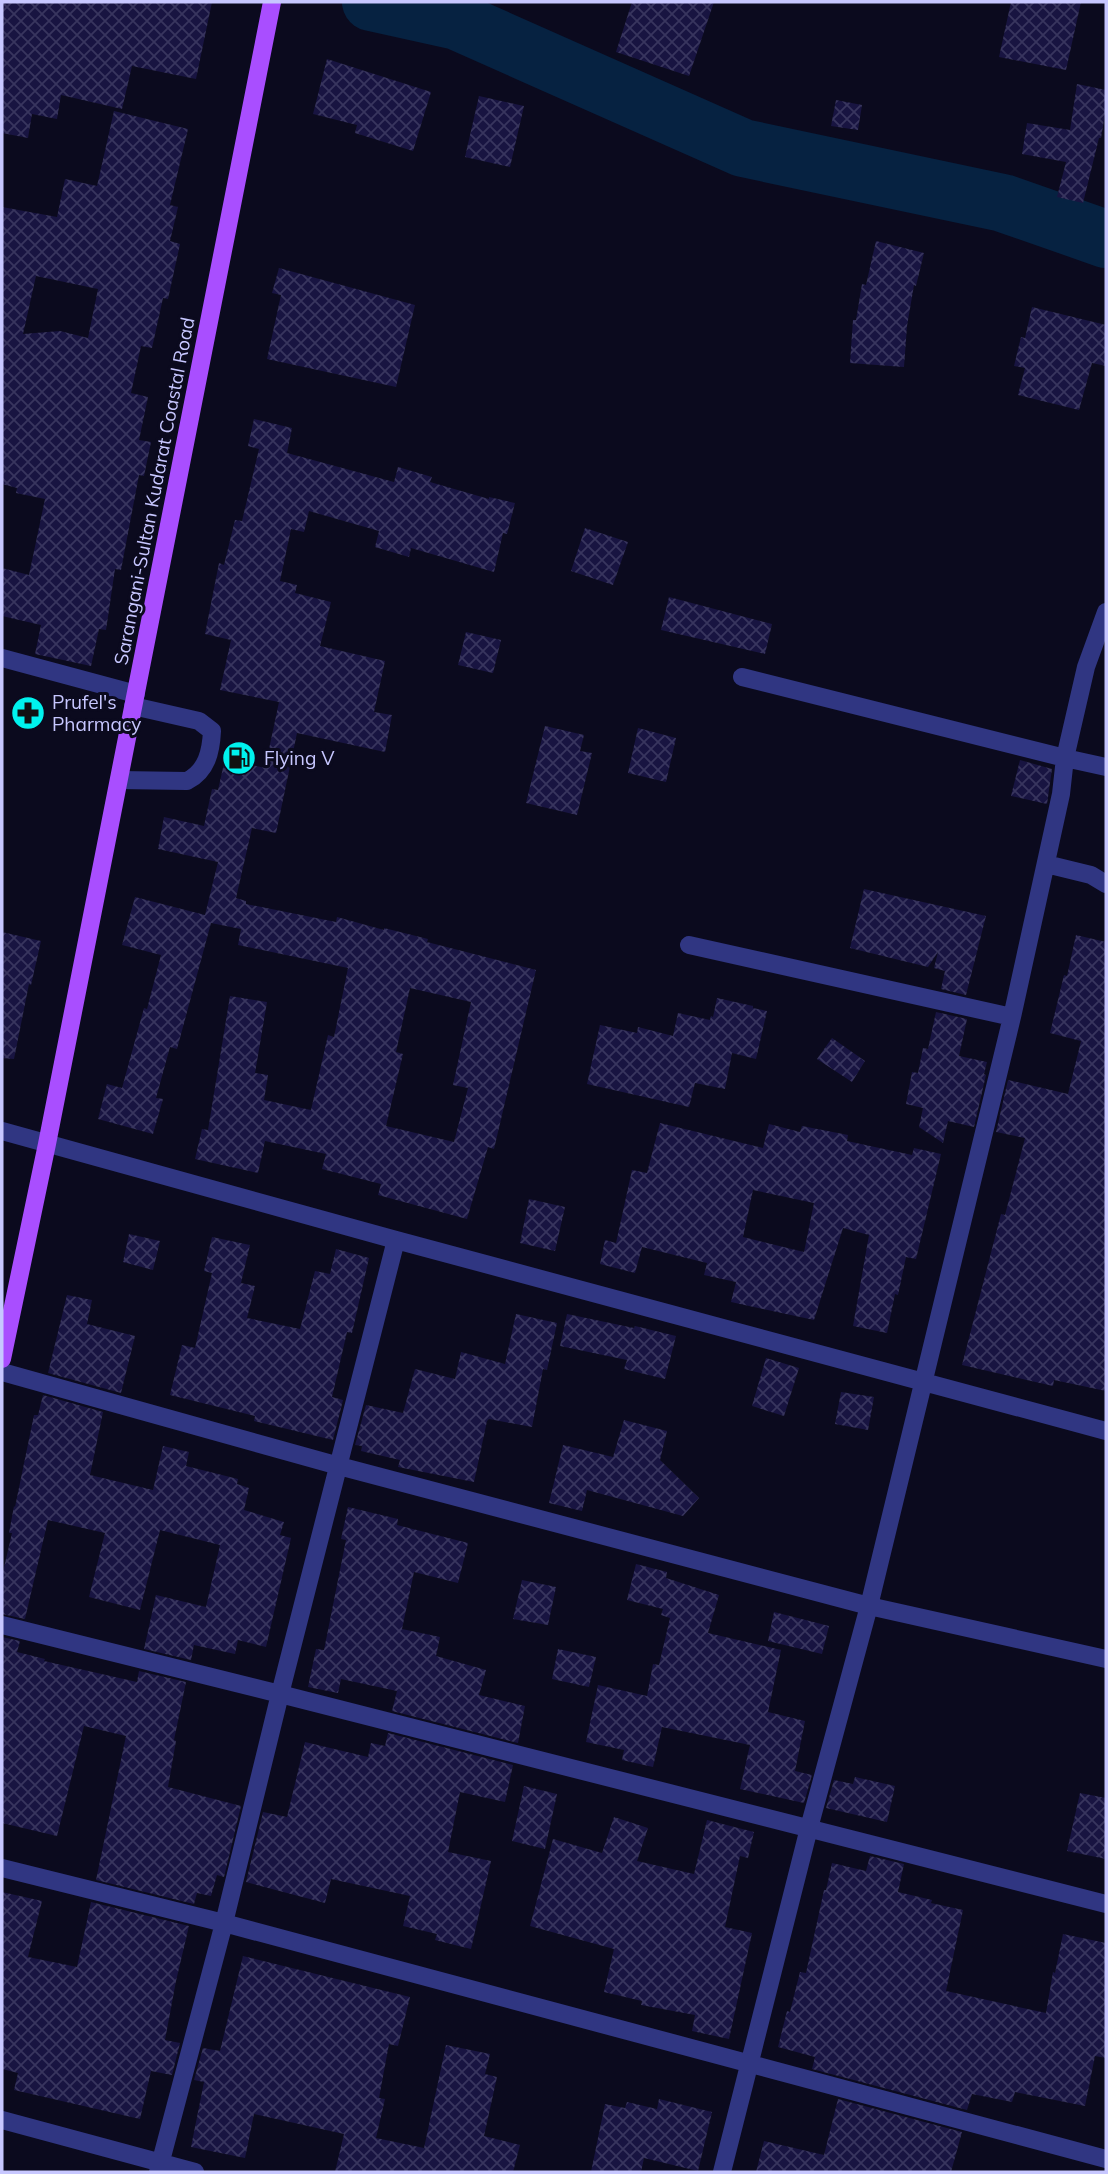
<svg xmlns="http://www.w3.org/2000/svg" width="1108" height="2174" font-family="Mulish,sans-serif">
	<style>
		.lines { fill: none; stroke-linecap: round; stroke-linejoin: round }
		.river { stroke: #062241; stroke-width: 58 }
		.building { fill: url(#building-cross-hatch); fill-rule: evenodd }
		.lane { stroke: #303682; stroke-width: 18 }
		.street { stroke: #303682; stroke-width: 18 }
		.primary { stroke: #a94eff; stroke-width: 18 }
		.labels { text-anchor: middle; stroke-width: 6; stroke-linejoin: round; paint-order: stroke }
		.street-label { font-size: 19px; fill: #c7c7ff; stroke: #0b0a1e }
		.poi-label { font-size: 19px; fill: #c7c7ff; stroke: #0b0a1e; text-anchor: start }
	</style>
	<defs>
		<pattern id="building-cross-hatch" width="8" height="8" patternUnits="userSpaceOnUse" patternTransform="scale(1.75)"><rect width="8" height="8" fill="#181441"/><path d="M0 0l8 8M0 8l8-8" fill="none" stroke="#38355e"/></pattern>
	</defs>
	<rect width="100%" height="100%" fill="#0b0a1e"/>
	<g class="lines">
		<path class="river" d="M371 2 457 21 743 148 1003 203 1106 239"/>
	</g>
	<path class="building" d="M2 2H212L196 79 132 66 122 109 61 95 57 119 32 114 28 138 2 133Z
		M632 2H714L689 76 616 52Z
		M1011 2H1081L1066 70 999 57Z
		M327 59 431 92 413 151 355 133 357 125 313 114Z
		M1077 84 1106 90V108L1101 138H1099L1083 203 1057 197 1066 162 1022 154 1027 123 1070 130Z
		M479 96 524 106 510 167 465 157Z
		M836 100 862 105 858 130 831 126Z
		M114 111 188 129 170 205 178 207 170 241 180 244 168 299 163 298 152 348 141 346 131 393 148 397 139 440 151 442 144 476 139 475 121 570 115 569 106 630 99 629 91 666 35 654 41 625 2 616V568L29 575 45 499 16 493 17 488 2 484V207L57 217 65 179 97 186ZM36 276 98 289 88 338 60 331 23 334Z
		M876 241 924 253 916 286 914 285 907 326 904 367 850 363 853 320H856L862 284 866 285Z
		M279 268 415 305 396 387 267 359 281 295 272 293Z
		M1032 307 1106 325V366L1092 363 1079 410 1018 395 1025 368 1014 366 1021 337 1025 338Z
		M254 419 292 428 287 453 394 482 398 467 432 477 430 482 489 499V497L515 503 507 534 503 533 494 572 411 548 409 557 375 547 379 531 309 511 304 532 291 529 280 581 297 585 295 593 331 602 320 646 385 661 374 712 392 715 385 752 297 733 276 833 252 828 236 898 246 901V904L336 922 337 917 384 930V928L428 939 427 942 536 970 494 1149 488 1147 467 1219 378 1195 381 1184 322 1169 326 1154 265 1141 258 1173 195 1159 202 1129 208 1130 230 996 267 1002 255 1073 268 1075 264 1100 311 1110 328 1035 334 1037 348 968 238 945 241 929 211 923 177 1049 170 1047 156 1098 163 1099 153 1134 98 1119 107 1084 122 1088 144 1008 147 1009 161 955 122 945 135 897 205 915 218 862 158 849 164 817 204 826 212 789 218 790 225 759 265 768 279 702 220 690 231 640 205 634 219 563 224 565 235 520 242 521 259 449 248 446ZM410 988 471 1002 453 1085 468 1088 454 1142 386 1126 403 1054 396 1052Z
		M585 528 628 542 613 585 571 571Z
		M669 597 772 624 765 654 661 630Z
		M466 632 501 640 493 673 458 665Z
		M545 726 584 735 580 751 592 753 577 815 526 803Z
		M638 728 676 738 666 782 628 773Z
		M1020 760 1052 769 1047 804 1011 796Z
		M864 889 986 916 966 995 941 989 945 971 934 968 938 952 928 967 850 948Z
		M2 932 41 941 31 985 29 984 14 1059 2 1058Z
		M1076 935 1106 942V1391L1054 1380 1053 1386 962 1365 1001 1214 1005 1215 1025 1138 996 1132 1008 1080 1068 1094 1081 1041 1050 1033 1064 975 1067 976Z
		M717 998 753 1006V1008L767 1011 756 1059 732 1053 725 1089 695 1083 689 1107 587 1084 600 1025 637 1033 638 1027 673 1036 678 1013 710 1020 711 1016 713 1017Z
		M936 1012 967 1019 959 1056 987 1062 984 1074 986 1075 974 1127 948 1121 943 1143 919 1127 923 1108 906 1104 912 1072 918 1073 923 1048 928 1049Z
		M832 1038 865 1061 852 1082 817 1059Z
		M660 1123 763 1148 769 1124 800 1132 802 1126 848 1135 847 1141 912 1155 914 1148 941 1154 916 1259 906 1257 898 1295 895 1294 887 1333 853 1326 869 1235 843 1228 814 1320 731 1302 736 1282 704 1275 707 1263 642 1247 635 1273 600 1264 605 1240 616 1243 632 1170 647 1173ZM753 1190 814 1203 804 1252 743 1237Z
		M529 1199 565 1207 555 1251 520 1243Z
		M129 1234 160 1241 153 1270 123 1262Z
		M212 1237 250 1245 241 1283 255 1286 247 1318 300 1329 315 1271 330 1274 336 1249 369 1258 352 1333 347 1332 332 1397 343 1400 333 1440 254 1421 255 1416 170 1395 182 1345 195 1348 212 1273 204 1271Z
		M67 1295 92 1300 87 1324 135 1336 121 1393 48 1373Z
		M516 1314 557 1323 547 1370 543 1369 532 1427 489 1419 487 1421 474 1482 398 1467 400 1460 361 1451 362 1446 355 1445 366 1405 403 1413 415 1369 455 1379 461 1352 505 1364Z
		M567 1314 634 1328 635 1326 676 1336 665 1379 624 1369 627 1360 560 1346Z
		M766 1358 799 1368 784 1416 752 1406Z
		M841 1392 874 1397 868 1430 835 1424Z
		M43 1395 103 1412 90 1475 153 1490 163 1446 189 1452 186 1466 238 1479 237 1484 249 1488 244 1510 284 1522 280 1535 291 1538 266 1647 238 1640 235 1654 194 1645 191 1660 144 1649 156 1595 206 1607 220 1545 160 1530 140 1610 89 1597 105 1533 48 1520 25 1619 2 1614V1576L12 1533H9L14 1506 15 1507 34 1415H38Z
		M624 1420 667 1431 660 1460 699 1498 683 1516 587 1490 582 1511 549 1503 563 1445 613 1457Z
		M348 1507 398 1519 397 1525 468 1543 458 1583 414 1572 402 1629 440 1637 436 1656 486 1670 479 1695 525 1706 518 1743 392 1711 397 1691 341 1679 338 1693 308 1687 316 1649 324 1650 346 1540 341 1539Z
		M636 1564 667 1572 666 1578 719 1595 708 1633 781 1650 768 1712 805 1721 795 1771 812 1775 804 1803 740 1789 750 1745 662 1727 653 1767 622 1760 624 1750 586 1742 598 1685 647 1696 653 1664 659 1665 670 1618 661 1615 663 1609 627 1600Z
		M522 1580 556 1587 548 1625 513 1619Z
		M774 1612 829 1626 822 1654 768 1641Z
		M2 1637 20 1641 17 1652 45 1659 44 1661 137 1682 139 1671 186 1682 174 1740 176 1741 168 1787 241 1806 224 1877 217 1875 211 1896 197 1893 194 1904 96 1880 126 1736 84 1726 57 1836 2 1823Z
		M558 1649 596 1657 589 1687 552 1679Z
		M388 1733 513 1765 505 1802 460 1792 448 1852 491 1861 471 1949 435 1940 437 1934 403 1926 410 1896 331 1879 325 1903 246 1882 263 1812 287 1817 305 1742 368 1757 371 1743 385 1746Z
		M855 1777 895 1786 887 1822 826 1808 834 1780 853 1784Z
		M524 1786 557 1794 545 1849 512 1841Z
		M1080 1793 1106 1798V1859L1067 1851Z
		M614 1817 648 1828 637 1861 694 1874 707 1820 754 1832 748 1858 740 1856 725 1927 752 1933 729 2039 692 2031 695 2015 641 2005 642 2001 604 1992 614 1949 530 1926 553 1839 602 1853Z
		M870 1856 904 1864 898 1892 932 1900 931 1903 963 1910 946 1991 1046 2013 1053 1972 1055 1973 1063 1934 1106 1943V2058L1095 2056 1085 2106 1015 2092 1012 2102 972 2094 967 2110 812 2069 815 2057 778 2047 787 2011 790 2012 800 1972 806 1973 824 1890H826L832 1863 866 1871Z
		M2 1892 42 1901 28 1957 77 1967 91 1902 189 1926 176 1981 165 2040 180 2043 172 2075 151 2071 140 2119 14 2090 18 2073 2 2069Z
		M243 1956 410 1997 398 2046 389 2044 379 2098 385 2099 376 2138 424 2148 446 2045 490 2054 485 2074 497 2077 484 2136 520 2145 513 2172H335L344 2134 254 2114 245 2158 191 2147 204 2082 194 2080 203 2048 220 2051Z
		M659 2099 712 2112 698 2171 644 2158 641 2172H591L605 2104 625 2108 627 2102 657 2109Z
		M838 2099 962 2132 951 2172H756L764 2141 824 2155Z"/>
	<g class="lines">
		<path class="lane" d="M119 780 187 781C207 771 211 751 212 731L199 721 133 706"/>
		<path class="street" d="M2 658 136 694
			M742 677 1065 758 1086 667 1106 612
			M1046 864 1091 875 1106 884
			M689 945 1012 1017
			M2 1131 396 1240 1106 1431
			M2 1372 339 1466 869 1606 1106 1659
			M2 1625 280 1694 1106 1904
			M2 1868 224 1923 1106 2159
			M2 2120 195 2172
			M158 2172 224 1923 280 1694 396 1240
			M722 2172 809 1828 869 1606 1012 1017 1061 794 1065 758 1106 767"/>
		<path class="primary" d="M2 1359 47 1144 272 2"/>
	</g>
	<defs>
		<g id="pharmacy-disc" transform="scale(1.75)"><circle r="9.5" fill="#00f2ee" stroke="#0b0a1e"/><path d="M-2-6h4v4h4v4h-4v4h-4v-4h-4v-4h4Z" fill="#111"/></g>
		<g id="fuel-disc" transform="scale(1.75)"><circle r="9.5" fill="#00f2ee" stroke="#0b0a1e"/><path d="M-5.5-6h7V0h2V4h1.3V-2.5L3-4.5l.8-.8L6-3V5H2.5V1h-1V6h-7ZM-4.2-4.7v3.2H.2V-4.7Z" fill="#111"/></g>
	</defs>
	<g fill-rule="evenodd">
		<use href="#pharmacy-disc" x="28" y="713"/>
		<use href="#fuel-disc" x="239" y="758"/>
	</g>
	<g class="labels">
		<g class="street-label">
			<text transform="translate(154 491) rotate(-79)" y="7">Sarangani-Sultan Kudarat Coastal Road</text>
		</g>
		<g class="poi-label">
			<text x="52" y="709">Prufel's<tspan x="52" dy="22">Pharmacy</tspan></text>
			<text x="264" y="765">Flying V</text>
		</g>
	</g>
	<rect width="1108" height="2174" fill="none" stroke="#c7c7ff" stroke-width="7"/>
</svg>
